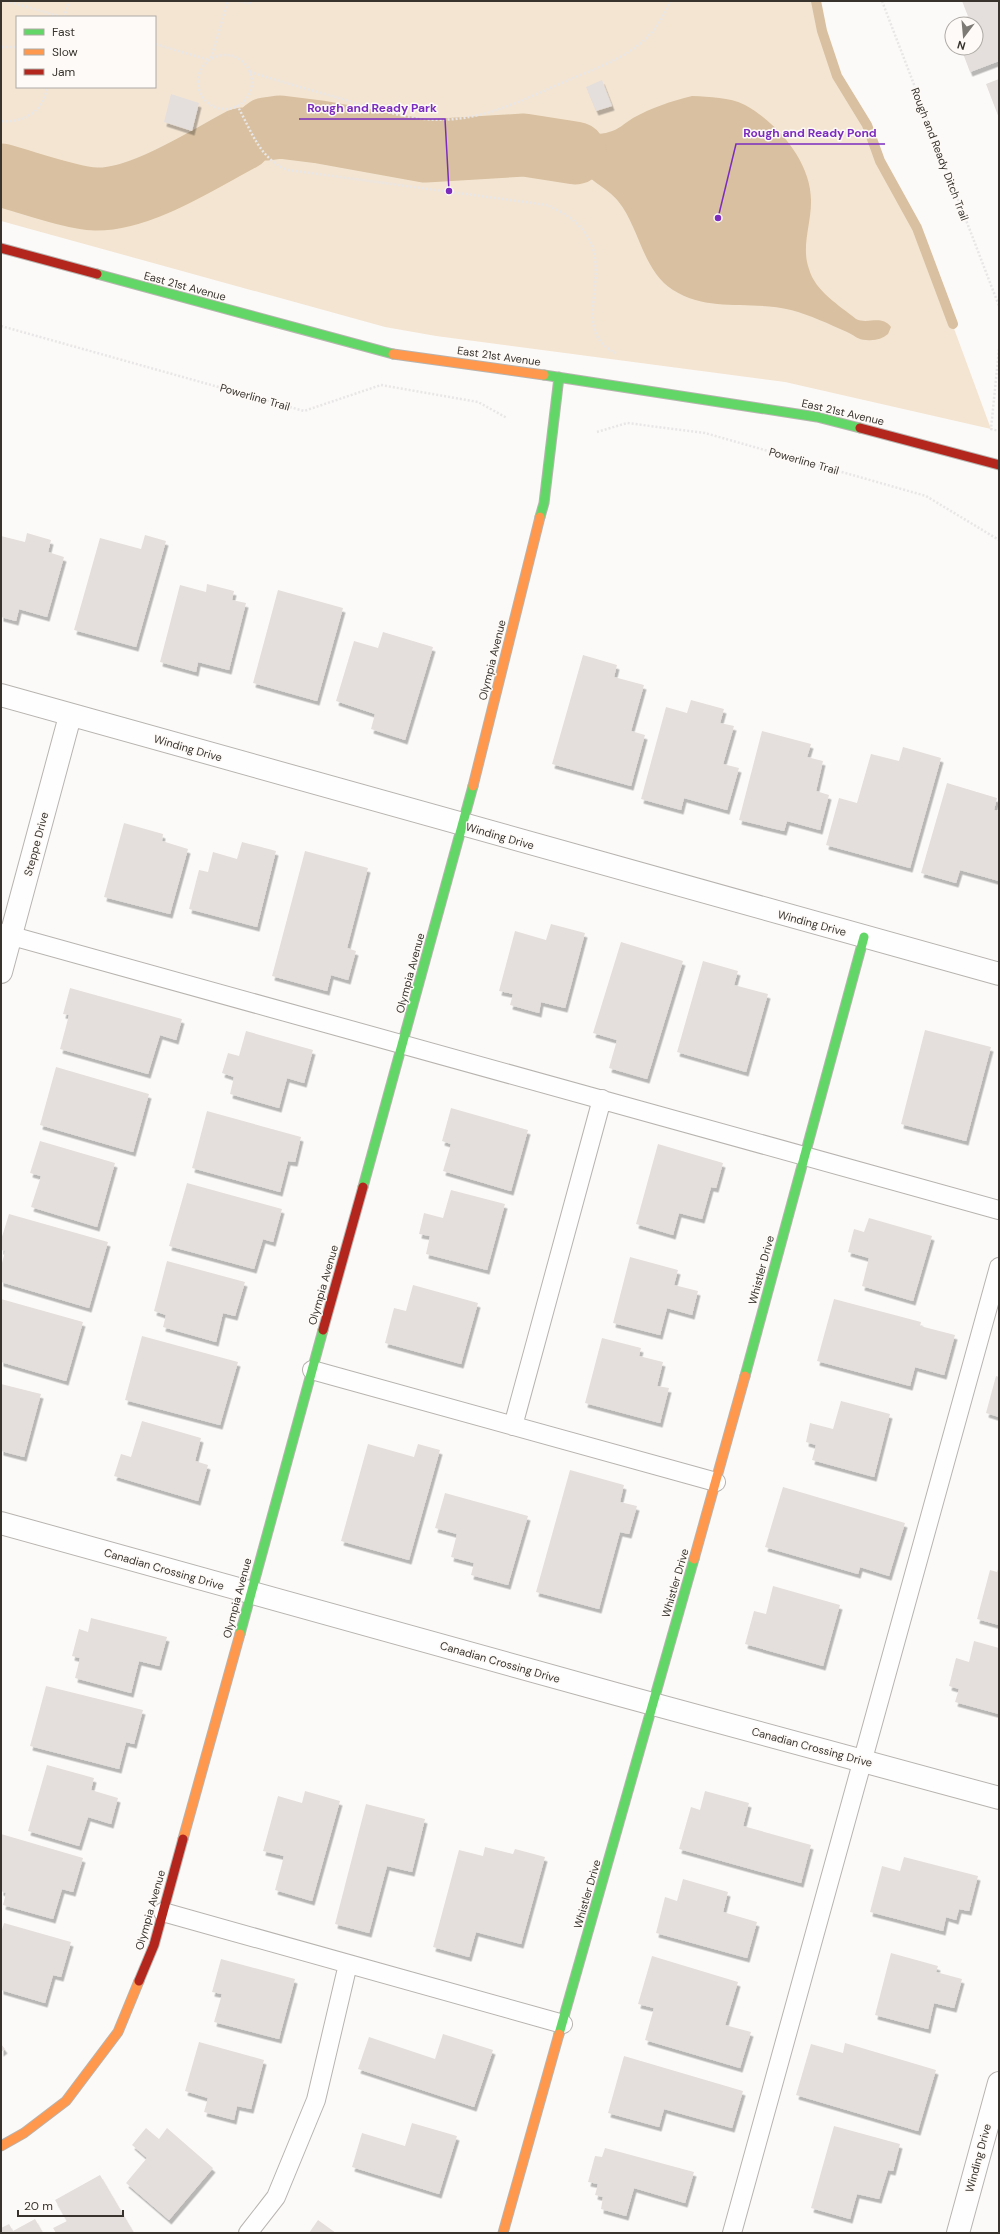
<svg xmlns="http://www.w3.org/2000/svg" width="1000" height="2234" font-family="'DM Sans',sans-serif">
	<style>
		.green { fill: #f4e5d2; fill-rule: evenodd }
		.water { fill: #d8c0a0 }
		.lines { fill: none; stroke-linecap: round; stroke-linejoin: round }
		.stream { stroke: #d8c0a0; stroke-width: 10 }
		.river { stroke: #d8c0a0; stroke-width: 63 }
		.building { fill: #e4dfdc; filter: url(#shadow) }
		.lane-casing { stroke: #b7b4b0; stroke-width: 20 }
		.street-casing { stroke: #b7b4b0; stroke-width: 24 }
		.fast-casing { stroke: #b7b4b0; stroke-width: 11 }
		.slow-casing { stroke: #b7b4b0; stroke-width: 11 }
		.jam-casing { stroke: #b7b4b0; stroke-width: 11 }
		.path { stroke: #e8e6e6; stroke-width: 2.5; stroke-dasharray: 2 2; stroke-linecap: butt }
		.lane { stroke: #fffefe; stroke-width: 18 }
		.street { stroke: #fffefe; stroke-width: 22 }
		.fast { stroke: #63d668; stroke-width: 9 }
		.slow { stroke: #ff974d; stroke-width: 9 }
		.jam { stroke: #b3261e; stroke-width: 9 }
		.labels { text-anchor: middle; stroke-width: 3; stroke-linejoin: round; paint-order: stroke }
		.street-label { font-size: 11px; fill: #38332d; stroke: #fdfaf7 }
		.leader { fill: none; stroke: #7b2cbf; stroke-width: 1.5 }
		.callout-dot { fill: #7b2cbf; stroke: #fdfaf7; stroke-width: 1.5 }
		.callout-label { font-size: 12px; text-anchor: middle; font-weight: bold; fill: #7b2cbf; stroke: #fdfaf7; stroke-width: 3; stroke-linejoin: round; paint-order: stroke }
	</style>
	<defs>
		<filter id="shadow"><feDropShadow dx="2.5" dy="4.5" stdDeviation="0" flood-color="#0004"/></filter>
	</defs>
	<rect width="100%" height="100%" fill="#fcfaf8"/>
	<path class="green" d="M1 1H816L822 31 837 76 867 125 880 161 917 228 991 429 785 382 436 336 385 327 1 221ZM17 17H155V87H17Z"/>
	<path class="water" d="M692 96C710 97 729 97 745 105 778 123 812 163 811 202 811 225 801 247 809 269 815 291 839 305 856 319 868 325 881 314 891 327L888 334C882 339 875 341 866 340 858 340 854 335 847 332 829 324 810 315 791 310 751 300 709 313 673 290 642 270 640 228 618 201 608 188 583 177 576 163 573 156 573 143 580 138 587 133 601 135 609 132 618 130 625 123 633 118 651 108 671 101 692 96Z"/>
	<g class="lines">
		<path class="stream" d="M816 1 822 31 837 76 867 125 880 161 917 228 953 324"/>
		<path class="river" d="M266 129 280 127 320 132 425 151 524 145 575 153
			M1 175C27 182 71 198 96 199 141 200 202 160 242 139"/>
	</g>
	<path class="building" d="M962 1H999V61L970 72 961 48H976V24L951 23 968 16Z
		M999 79V118L986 84Z
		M602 80 612 106 596 111 586 87Z
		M171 94 199 103 192 131 164 122Z
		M27 533 51 540 48 552 64 557 47 617 19 609 16 621 1 617V536L25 542Z
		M145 535 166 541 136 647 74 630 100 538 141 549Z
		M207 584 234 591 232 600 246 603 229 670 198 662 196 672 160 662 180 585 206 592Z
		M278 590 343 608 317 701 253 683Z
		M383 632 433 647 405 740 371 729 375 714 336 701 354 641 378 648Z
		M583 655 617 665 614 677 644 685 631 731 645 735 631 786 552 764Z
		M691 700 724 709 720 723 734 726 723 764 739 768 727 810 684 798 681 810 641 799 666 707 687 713Z
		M762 731 811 744 807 757 823 761 816 791 829 795 820 830 787 821 784 831 739 820Z
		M903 747 941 758 910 868 826 845 839 798 857 803 871 754 899 761Z
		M947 783 997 798 994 810 999 811V881L960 870 956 883 921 873Z
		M124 823 163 834 162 841 188 849 170 914 104 897Z
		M242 842 276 851 257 927 189 909 199 870 208 872 213 852 237 859Z
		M305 851 368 868 347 948 356 951 348 980 331 975 327 991 272 976Z
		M551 924 585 933 565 1008 541 1002 539 1013 510 1005 513 994 499 991 515 931 546 940Z
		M621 942 683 961 647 1079 609 1068 617 1040 593 1033Z
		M703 961 738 971 734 985 768 994 746 1072 677 1052Z
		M70 988 182 1019 176 1040 160 1035 148 1074 60 1049 69 1015 63 1014Z
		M925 1030 991 1047 966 1141 901 1124Z
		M246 1031 313 1050 304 1083 287 1078 279 1108 230 1094 234 1077 222 1073 228 1053 239 1056Z
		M56 1067 149 1094 133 1152 40 1125Z
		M451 1108 528 1130 511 1191 443 1171 451 1144 442 1141Z
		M207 1111 301 1137 295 1162 288 1161 280 1192 192 1168Z
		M40 1141 115 1163 97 1227 31 1207 41 1176 30 1173Z
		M658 1144 723 1163 716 1188 711 1187 702 1219 679 1213 673 1235 636 1224Z
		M187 1183 282 1209 273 1242 263 1239 254 1269 169 1246Z
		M451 1190 505 1204 487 1270 426 1254 430 1236 419 1234 424 1213 443 1218Z
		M9 1214 108 1242 89 1308 1 1282V1267L5 1251 1 1250V1240Z
		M869 1218 932 1236 913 1301 862 1286 869 1258 848 1252 854 1229 864 1232Z
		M630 1257 678 1270 674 1285 698 1291 692 1315 667 1308 660 1335 613 1323Z
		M167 1261 245 1282 235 1316 223 1313 216 1342 163 1327 166 1315 154 1311Z
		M413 1285 478 1303 461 1364 385 1343 394 1308 406 1311Z
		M1 1299 83 1322 66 1381 1 1362Z
		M834 1299 921 1322 920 1326 955 1335 944 1375 915 1367 910 1386 817 1361Z
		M142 1336 238 1362 220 1425 125 1400Z
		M602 1338 641 1348 639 1356 663 1362 657 1386 669 1388 660 1423 585 1403Z
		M996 1376 999 1377V1417L986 1413Z
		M1 1384 41 1394 24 1457 1 1451Z
		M841 1401 890 1414 874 1477 812 1460 816 1445 806 1442 810 1423 833 1429Z
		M142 1421 201 1438 195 1461 208 1465 198 1501 114 1476 121 1454 131 1457Z
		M368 1444 414 1457 418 1444 440 1450 409 1560 341 1541Z
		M570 1470 624 1485 620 1502 637 1506 629 1534 620 1532 599 1609 536 1592Z
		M783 1487 905 1523 889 1576 860 1567 858 1574 765 1547Z
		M445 1493 528 1516 508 1585 471 1575 474 1563 451 1557 457 1534 435 1528Z
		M999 1566V1625L977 1619 990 1570 997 1572Z
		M773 1586 840 1605 823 1666 745 1644 754 1611 766 1614Z
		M91 1618 167 1637 159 1666 139 1661 131 1693 75 1678 80 1658 72 1656 79 1629 88 1632Z
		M974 1641 999 1648V1714L955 1702 959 1689 949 1686 956 1658 969 1662Z
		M46 1686 143 1710 134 1744 126 1742 119 1769 30 1746Z
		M47 1765 94 1778 91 1790 118 1798 111 1824 88 1817 79 1846 28 1831Z
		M305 1791 340 1801 312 1901 275 1890 284 1856 263 1851 278 1796 302 1803Z
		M705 1791 749 1803 743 1826 811 1845 801 1883 679 1849 691 1807 700 1810Z
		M366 1804 425 1819 412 1872 387 1866 369 1933 335 1924Z
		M1 1834 83 1858 73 1892 62 1889 53 1919 3 1905 6 1893 1 1891Z
		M485 1847 513 1854 515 1849 545 1857 521 1944 476 1932 469 1957 433 1947 459 1850 483 1856Z
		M904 1857 978 1876 969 1911 959 1909 956 1920 946 1917 943 1931 870 1912 882 1866 900 1871Z
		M683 1879 728 1892 723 1912 757 1922 747 1958 656 1933 665 1897 677 1901Z
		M4 1923 71 1942 61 1977 53 1975 45 2003 1 1990V1933Z
		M891 1953 938 1966 936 1972 962 1979 954 2008 934 2003 928 2029 875 2015Z
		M652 1956 738 1982 725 2025 751 2032 740 2068 645 2040 654 2008 638 2004Z
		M221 1959 295 1979 279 2039 214 2022 222 1994 212 1992Z
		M443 2034 493 2050 474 2107 358 2069 369 2037 435 2059Z
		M199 2042 264 2060 251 2109 237 2106 234 2120 204 2112 208 2098 185 2091Z
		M845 2043 936 2070 918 2131 796 2095 811 2044 843 2053Z
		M1 2044 5 2049 1 2052Z
		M624 2056 743 2091 732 2128 664 2109 659 2127 608 2113Z
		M412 2123 457 2136 439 2194 352 2167 362 2133 405 2146Z
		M834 2126 900 2144 893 2171 888 2170 879 2199 857 2194 850 2219 811 2208Z
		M146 2128 159 2139 167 2128 213 2168 169 2220 126 2183 147 2158 132 2145Z
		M605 2148 694 2172 685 2203 634 2188 626 2216 601 2209 603 2197 595 2195 598 2184 588 2182 595 2156 602 2157Z
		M100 2175 134 2233H56L53 2228 67 2221 55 2200Z
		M35 2219 43 2233H1V2228L9 2224 13 2231Z
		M318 2220 336 2233H309Z"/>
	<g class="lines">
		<g class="lane-casing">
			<path id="lane" d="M1 933 999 1210
				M312 1370 716 1482
				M513 1426 602 1099
				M163 1912 563 2024
				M248 2233 276 2197 316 2100 348 1964
				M732 2233 999 1267"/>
		</g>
		<g class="street-casing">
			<path id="street" d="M1 695 999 974
				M1 972 70 716
				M1 1523 616 1694 999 1798
				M958 2233 999 2083"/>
		</g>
		<g class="fast-casing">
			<path id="fast" d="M97 274 393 354
				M544 375 817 417 860 428
				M540 517 544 503 559 377
				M363 1187 473 786
				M745 1376 864 937
				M240 1634 323 1330
				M559 2034 694 1559"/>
		</g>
		<g class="slow-casing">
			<path id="slow" d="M393 354 544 375
				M473 786 540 517
				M694 1559 745 1376
				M183 1839 240 1634
				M1 2146 24 2133 66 2101 118 2032 139 1981
				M503 2233 559 2034"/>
		</g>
		<g class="jam-casing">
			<path id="jam" d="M1 248 97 274
				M860 428 999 465
				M323 1330 363 1187
				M139 1981 154 1945 183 1839"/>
		</g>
		<path class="path" d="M6 1 62 17
			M239 1 250 4 251 1
			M882 1 999 306
			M64 17 69 1
			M155 44 209 60
			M1 47H17
			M198 82a27 27 0 1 1 54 0a27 27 0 1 1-54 0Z
			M211 58 228 1
			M250 72C282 82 314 91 346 100 382 111 418 123 455 119 498 115 539 92 578 76 619 59 653 46 670 1
			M237 105C251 130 260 160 288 170L547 205C560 211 573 218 582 229 618 270 566 330 616 353
			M1 121C24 123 44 111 47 87
			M1 326 304 411 381 385 478 402 507 418
			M999 349 991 429 999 431
			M597 432 627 423 705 433 926 496 999 540"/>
		<use href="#lane" class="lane"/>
		<use href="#street" class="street"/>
		<use href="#fast" class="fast"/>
		<use href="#slow" class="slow"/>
		<use href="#jam" class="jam"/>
	</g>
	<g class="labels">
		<g class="street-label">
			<text transform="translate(940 154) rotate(69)" y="4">Rough and Ready Ditch Trail</text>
			<text transform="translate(185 286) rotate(15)" y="4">East 21st Avenue</text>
			<text transform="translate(499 356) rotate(8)" y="4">East 21st Avenue</text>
			<text transform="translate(255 397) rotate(16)" y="4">Powerline Trail</text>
			<text transform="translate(843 412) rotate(13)" y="4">East 21st Avenue</text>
			<text transform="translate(804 461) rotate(16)" y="4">Powerline Trail</text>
			<text transform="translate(492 660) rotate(-76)" y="4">Olympia Avenue</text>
			<text transform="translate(188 748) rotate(16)" y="4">Winding Drive</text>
			<text transform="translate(500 836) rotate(16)" y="4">Winding Drive</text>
			<text transform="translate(36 844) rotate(-75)" y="4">Steppe Drive</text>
			<text transform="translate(812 923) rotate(15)" y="4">Winding Drive</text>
			<text transform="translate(410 973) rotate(-75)" y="4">Olympia Avenue</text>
			<text transform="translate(761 1270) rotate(-75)" y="4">Whistler Drive</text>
			<text transform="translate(323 1285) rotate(-74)" y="4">Olympia Avenue</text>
			<text transform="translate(164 1569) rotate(16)" y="4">Canadian Crossing Drive</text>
			<text transform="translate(675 1583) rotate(-74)" y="4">Whistler Drive</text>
			<text transform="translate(237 1598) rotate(-75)" y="4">Olympia Avenue</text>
			<text transform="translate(500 1662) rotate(16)" y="4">Canadian Crossing Drive</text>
			<text transform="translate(812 1747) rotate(15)" y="4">Canadian Crossing Drive</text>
			<text transform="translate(587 1894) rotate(-74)" y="4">Whistler Drive</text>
			<text transform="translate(150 1910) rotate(-74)" y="4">Olympia Avenue</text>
			<text transform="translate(978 2158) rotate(-75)" y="4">Winding Drive</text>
		</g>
	</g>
	<path class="leader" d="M449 191L445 119H299M718 218L736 144H885"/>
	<g class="callout-dot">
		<circle cx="449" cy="191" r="4"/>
		<circle cx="718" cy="218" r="4"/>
	</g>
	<g class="callout-label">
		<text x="372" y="112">Rough and Ready Park</text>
		<text x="810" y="137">Rough and Ready Pond</text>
	</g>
	<rect width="1000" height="2234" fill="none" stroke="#38332d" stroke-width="4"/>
	<rect x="16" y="16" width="140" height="72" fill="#fdfaf7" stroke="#aeaaa6"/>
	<rect x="24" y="29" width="20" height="6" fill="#63d668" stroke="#aeaaa6"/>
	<text x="52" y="36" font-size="12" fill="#38332d">Fast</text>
	<rect x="24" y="49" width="20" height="6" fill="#ff974d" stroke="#aeaaa6"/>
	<text x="52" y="56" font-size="12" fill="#38332d">Slow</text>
	<rect x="24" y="69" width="20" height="6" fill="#b3261e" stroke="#aeaaa6"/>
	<text x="52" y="76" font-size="12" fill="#38332d">Jam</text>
	<g transform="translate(964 36) rotate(196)"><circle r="19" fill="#fdfaf7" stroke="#aeaaa6"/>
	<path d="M0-3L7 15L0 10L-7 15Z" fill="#7d7974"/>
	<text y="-6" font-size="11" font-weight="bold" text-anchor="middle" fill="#38332d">N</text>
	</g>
	<path d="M18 2210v6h105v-6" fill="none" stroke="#38332d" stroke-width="2"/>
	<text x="24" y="2210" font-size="12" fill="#38332d" stroke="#fdfaf7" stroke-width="3" paint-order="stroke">20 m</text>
</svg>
